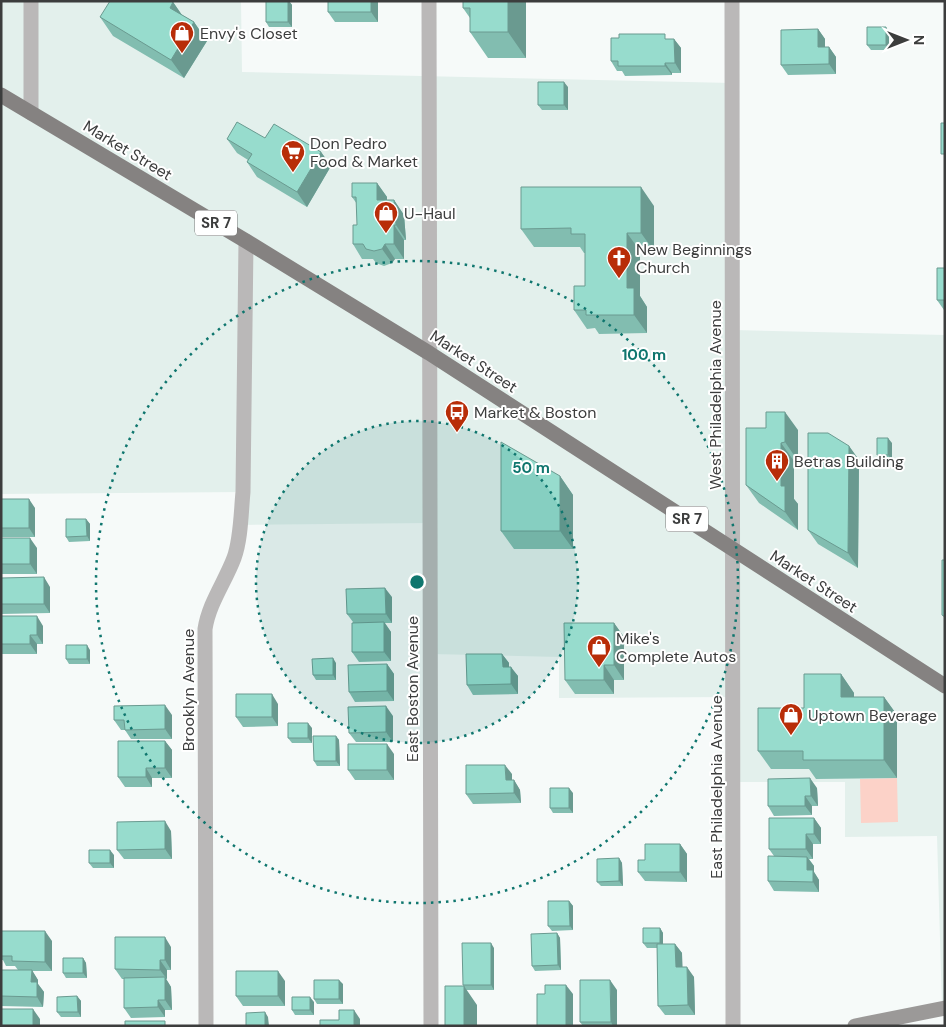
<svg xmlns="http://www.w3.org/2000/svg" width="946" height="1027" font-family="'DM Sans',sans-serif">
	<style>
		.built { fill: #e3f0ec }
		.green { fill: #fcd2c8 }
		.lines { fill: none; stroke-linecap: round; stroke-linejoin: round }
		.street { stroke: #bab8b8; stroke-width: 15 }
		.secondary { stroke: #9b9998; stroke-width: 15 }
		.primary { stroke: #858281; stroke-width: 15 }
		.wall { fill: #82bdb0 }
		.shaded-wall { fill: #6a9a90 }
		.building { fill: #97dccd; stroke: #6a9a90 }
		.ring { fill: none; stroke: #0f766e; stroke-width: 2.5; stroke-dasharray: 2.5 5 }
		.labels { text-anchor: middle; stroke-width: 4; stroke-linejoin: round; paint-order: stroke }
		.shield { fill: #fff; stroke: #767777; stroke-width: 1 }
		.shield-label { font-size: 15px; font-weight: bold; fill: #3c3d3d }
		.poi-label { font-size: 16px; fill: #3c3d3d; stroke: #fff; text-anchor: start }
		.street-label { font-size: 16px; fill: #3c3d3d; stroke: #fff }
		.centre { fill: #0f766e; stroke: #fff; stroke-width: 2.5 }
		.ring-label { font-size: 15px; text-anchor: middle; font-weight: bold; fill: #0f766e; stroke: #fff; stroke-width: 4; stroke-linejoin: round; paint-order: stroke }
	</style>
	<rect width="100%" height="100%" fill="#f6faf9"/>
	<path class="built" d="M1 1H241L242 72 732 83 733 330 945 335V1008H942L937 836 845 837V782H733V697L559 698V657L430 654 429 523 239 525 242 492 1 494Z"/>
	<path class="green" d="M897 778 898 822 861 823 860 779Z"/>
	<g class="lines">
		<path class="street" d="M429 1 431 1026
			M732 1 733 1026
			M31 113V1
			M206 1026 205 629C209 603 225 582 234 558 241 539 241 512 243 492L246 241"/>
		<path class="secondary" d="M855 1026 945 1008"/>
		<path class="primary" d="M1 95 246 241 429 353 945 686"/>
	</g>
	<path class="wall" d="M266 1H289L292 5V27H269L266 22Z
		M378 1V22H335L328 12Z
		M463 1H526V58H488L470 32V18L463 8Z
		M173 2 182 15 194 22 207 41 184 78 113 36 100 17Z
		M818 29 825 39V47H829L836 57V74L788 75 781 65Z
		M889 32V50H871L867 45Z
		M669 39H674L681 48V73H672V75L625 76 622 71H617L611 61Z
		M568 87V110H542L538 105Z
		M265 138 321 152 331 166 307 207 257 177 247 162 248 160 237 153 227 139Z
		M377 183 387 197V200H394L404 215 406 240H404V259H395L392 263 384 266 376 263 373 259H362L353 244 357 225V204L352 197Z
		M654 206V251H640V296L647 307V333L599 334 595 328 587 329 574 310 585 286V253H584L580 247H534L521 229Z
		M945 268V310H944L937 300Z
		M746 428 798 430V461H794V499L798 504V530L759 503 746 485Z
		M892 443V460H880L877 455Z
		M849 446 859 460 858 568 818 544 808 530Z
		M560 476 573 495V549H514L501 531Z
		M1 499 35 508V537H1Z
		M86 519 90 524V541L69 542 66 537Z
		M1 538 37 548V574H1Z
		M1 578 50 587V613L1 614Z
		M392 597V623H385L391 632V661L359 662 352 652 353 622 347 614Z
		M1 616 43 626V644H37V654H1Z
		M614 623 624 637V680H614V694H575L565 680Z
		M90 650V664H69L66 659Z
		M502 654 509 663V667L518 676V694L473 695 467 685Z
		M336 663V680H316L313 675Z
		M387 664 394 674V701L355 702 349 692Z
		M841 674 854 693V697H884L897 715V778L816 779 809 769H771L758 751Z
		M278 704V726L243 727 236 717Z
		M172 715V739H131L125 730H121L114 720Z
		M393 716V742H356L349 733Z
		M312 728V743H292L288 738Z
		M336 736 339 740 340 766H317L314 761Z
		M165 741 172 750V778H152V787H125L118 777Z
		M394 754V780H355L348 770Z
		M512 774V780H514L520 790 521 803 473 804 466 794Z
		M817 788 818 806H812V815L774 816 768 806Z
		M573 793V813H553L550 808Z
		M814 818 821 828V844H813V859H809L814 866V872L819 880V892L774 891 768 881 774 856 769 849Z
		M171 831 172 859H124L117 850Z
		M680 844 687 854V882L645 881 638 872 645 860Z
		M114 855V868H93L89 863Z
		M619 858 622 863 623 886H601L597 882Z
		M569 901 573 906V930L552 931 548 926Z
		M660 928 663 933V944H675L682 953V967L694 977 695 1015H665L658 1006 657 948H647L643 943Z
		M1 931 52 941V971H32L38 980V984L44 992 43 1007 1 1006V970H18L15 966H6L3 960H1Z
		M557 933 560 938 561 970 535 971 532 966Z
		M171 947V970H167V979H166L171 987 172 1010H165V1017L131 1018 124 1008V979H122L115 969Z
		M494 948V990H466L463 985Z
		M83 958 86 963 87 978H66L63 973Z
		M285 981V1006H243L236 996Z
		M343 984V1004H317L314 999Z
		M617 990V1026H583L580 1022Z
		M77 996 81 1001V1017H61L57 1012Z
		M314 1002V1015H295L292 1010Z"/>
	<path class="shaded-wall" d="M288 1H289L292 5V27L288 22Z
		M371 1H378V22L371 12Z
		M508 1H526V58L508 32Z
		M173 2 186 21 170 8Z
		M194 22 207 41 184 78 171 60Z
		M886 27 889 32V50L886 45Z
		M818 29 825 39V57L818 47Z
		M674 39 681 48V73L675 63Z
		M829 47 836 57V74L829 64Z
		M665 63 672 73V75L665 66Z
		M564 82 568 87V110L564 105Z
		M321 152 331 166 307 207 297 192Z
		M377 183 387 197V215L377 200Z
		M641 187 654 206V251L641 233Z
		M394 200 404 215 406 240 396 225Z
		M394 225 404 240V259L394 244Z
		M627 233 640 251V296L647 307V333L634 315 627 288Z
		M385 244 395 259 392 263 382 249Z
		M785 412 798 430V461L785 442Z
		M888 438 892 443V460L888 455Z
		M781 443 794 461V499L798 504V530L785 512 781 486Z
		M849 446 859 460 858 568 848 553Z
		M560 476 573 495V549L560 531Z
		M29 499 35 508V537L29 528Z
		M86 519 90 524V541L87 536Z
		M30 538 37 548V574L30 564Z
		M44 577 50 587V613L44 604Z
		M385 588 392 597V623L386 614Z
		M37 616 43 626V644L37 635Z
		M384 622 391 632V661L384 652Z
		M614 623 624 637V680L614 665Z
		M30 635 37 644V654L30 644Z
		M87 645 90 650V664L87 659Z
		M502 654 509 663V677L503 667Z
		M333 658 336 663V680L333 675Z
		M387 664 394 674V701L387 691Z
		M604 665 614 680V694L604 680Z
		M511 667 518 676V694L511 684Z
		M841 674 854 693V716L841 697Z
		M272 694 278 704V726L272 717Z
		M884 697 897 715V778L884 760Z
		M165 705 172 715V739L165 729Z
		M386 706 393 716V742L386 732Z
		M308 723 312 728V743L308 738Z
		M336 736 339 740 340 766 336 761Z
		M165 741 172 750V778L165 768Z
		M387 744 394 754V780L387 770Z
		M505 765 512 774V790L506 780Z
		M146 768 152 778V787L146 777Z
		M810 778 817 788 818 806 811 796Z
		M514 780 520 790 521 803 514 793Z
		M569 788 573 793V813L569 808Z
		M805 796 812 806V815L805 806Z
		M814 818 821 828V844L814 834Z
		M165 821 171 831 172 859 165 849Z
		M806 834 813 844V859L806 849Z
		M680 844 687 854V882L680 872Z
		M110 850 114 855V868L110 863Z
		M807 857 814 866V872L819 880V892L813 882 807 870Z
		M619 858 622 863 623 886 619 881Z
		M569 901 573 906V930L570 926Z
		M660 928 663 933V948L660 943Z
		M45 931 52 941V971L45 962Z
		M557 933 560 938 561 970 558 965Z
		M165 937 171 947V970L165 960Z
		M491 943 494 948V990L491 985Z
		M675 944 682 953 683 977 676 967Z
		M83 958 86 963 87 978 83 973Z
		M160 960 167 970V979L160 970Z
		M687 967 694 977 695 1015 688 1005Z
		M32 970 38 980V984L44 992 43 1007 37 997 31 982Z
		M278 971 285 981V1006L278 996Z
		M165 977 171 987 172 1010 165 1000Z
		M339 980 343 984V1004L339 999Z
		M610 980 617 990V1026H613L611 1022Z
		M566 985 573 994V1026H566Z
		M464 986 477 1005V1026H464Z
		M77 996 81 1001V1017L78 1012Z
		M310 997 314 1002V1015L310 1010Z
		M158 1000 165 1010V1017L158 1007Z
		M33 1009 40 1019V1026H33Z
		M354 1010 360 1019V1026H354Z
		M265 1012 268 1017 269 1026H265Z"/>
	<path class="building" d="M110 1H171L173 2 170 8 194 22 171 60 100 17Z
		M266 1H288V22H266Z
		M328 1H371V12H328Z
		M463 1H508V32H470V8H463Z
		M867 27H886V45H867Z
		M818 29V47H829V64L781 65V30Z
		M619 34H665V39H674L675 63H665V66H618V61H611V38H619Z
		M538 82H564V105H538Z
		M237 122 265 138 274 124 321 152 297 192 247 162 252 154 227 139Z
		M941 123H945V154H941Z
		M352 183H377V200H394L396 225H394V244H385L382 249 374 251 366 249 363 244H353V225H357L356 197H352Z
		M521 187H641V233H627V288H634V315H586V310H574V286H585V234H571V228L521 229Z
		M937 268H945V300H937Z
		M766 412H785V442L781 443V486H785V512L746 485V428H766Z
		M808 433H828L849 446 848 553 808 530Z
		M877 438H888V455H877Z
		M501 442 560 476V531H501Z
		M1 499H29V528H1Z
		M66 519H86L87 536 66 537Z
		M1 538H30V564H1Z
		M942 560H945V617L942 615Z
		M44 577V604H1V578Z
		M385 588 386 614H347L346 589Z
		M1 616H37V635H30V644H1Z
		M384 622V652H352V623Z
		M564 623H614V665H604V680H565Z
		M66 645H87V659H66Z
		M466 654H502L503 667H511V684L467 685Z
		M333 658V675H313L312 659Z
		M387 664V691L349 692 348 665Z
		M804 674H841V697H884V760H803V751H758V708H804Z
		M236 694H272V717H236Z
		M165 705V729L125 730 124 720H114V706Z
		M386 706V732L349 733 348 707Z
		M288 723H308V738H288Z
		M313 736H336V761H314Z
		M118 741H165V768H146V777H118Z
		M348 744H387V770H348Z
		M466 765H505L506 780H514V793L466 794Z
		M810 778 811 796H805V806H768V779Z
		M550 788H569V808H550Z
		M769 818H814V834H806V849H769Z
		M165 821V849L117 850V822Z
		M645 844H680V872H638V860H645Z
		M89 850H110V863H89Z
		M768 856 807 857V870H813V882L768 881Z
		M619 858V881L597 882V859Z
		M548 901H569L570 926H548Z
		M643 928H660V943H643Z
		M1 931H45V962L12 961V956H1Z
		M557 933 558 965 532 966 531 934Z
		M115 937H165V960H160V970L115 969Z
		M462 943H491V985H463Z
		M657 944H675L676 967H687L688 1005 658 1006Z
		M63 958H83V973H63Z
		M1 970H32L31 982H37V997L1 996Z
		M236 971H278V996H236Z
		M165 977V1000H158V1007L124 1008V978Z
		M314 980H339V999H314Z
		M580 980H610L611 1022H580Z
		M545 985H566V1026H537V994H545Z
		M445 986H464V1026H445Z
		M77 996 78 1012H57V997Z
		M292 997H310V1010H292Z
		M1 1009H33V1026H1Z
		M339 1010H354V1026H320V1020H339Z
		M265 1012V1026H246V1013Z
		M125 1021H165V1026H125Z"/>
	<circle cx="417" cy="582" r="161" fill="#0f766e" fill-opacity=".12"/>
	<g class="ring">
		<circle cx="417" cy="582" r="161"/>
		<circle cx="417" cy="582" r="321"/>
	</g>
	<defs>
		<g id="shop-pin" transform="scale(1.25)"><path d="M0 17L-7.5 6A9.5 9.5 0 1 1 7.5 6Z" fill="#b82d08" stroke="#fff"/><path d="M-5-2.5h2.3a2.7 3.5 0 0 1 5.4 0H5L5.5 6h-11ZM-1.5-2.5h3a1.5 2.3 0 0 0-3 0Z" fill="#fff"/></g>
		<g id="supermarket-pin" transform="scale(1.25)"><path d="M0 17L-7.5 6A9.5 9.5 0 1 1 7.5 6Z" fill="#b82d08" stroke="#fff"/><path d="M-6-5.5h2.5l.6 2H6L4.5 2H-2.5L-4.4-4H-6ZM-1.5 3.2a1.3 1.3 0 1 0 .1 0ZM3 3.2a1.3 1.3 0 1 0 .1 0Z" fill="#fff"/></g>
		<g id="church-pin" transform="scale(1.25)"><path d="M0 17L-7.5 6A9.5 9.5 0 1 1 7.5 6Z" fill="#b82d08" stroke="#fff"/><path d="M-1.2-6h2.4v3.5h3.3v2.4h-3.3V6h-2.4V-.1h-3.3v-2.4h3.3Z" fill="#fff"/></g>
		<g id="bus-pin" transform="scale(1.25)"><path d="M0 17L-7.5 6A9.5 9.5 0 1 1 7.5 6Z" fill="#b82d08" stroke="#fff"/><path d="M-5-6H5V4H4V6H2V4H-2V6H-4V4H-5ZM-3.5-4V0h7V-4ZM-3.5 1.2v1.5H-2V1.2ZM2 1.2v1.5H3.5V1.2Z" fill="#fff"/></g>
		<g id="building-pin" transform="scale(1.25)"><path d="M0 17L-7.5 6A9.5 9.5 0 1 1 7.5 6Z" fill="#b82d08" stroke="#fff"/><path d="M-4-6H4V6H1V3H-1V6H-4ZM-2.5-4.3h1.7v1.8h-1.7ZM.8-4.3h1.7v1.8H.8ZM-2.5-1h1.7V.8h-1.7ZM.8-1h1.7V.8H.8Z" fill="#fff"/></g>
	</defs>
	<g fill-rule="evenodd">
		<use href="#shop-pin" x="182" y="33"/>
		<use href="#supermarket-pin" x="293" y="152"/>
		<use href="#shop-pin" x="386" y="213"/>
		<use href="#church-pin" x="619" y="258"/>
		<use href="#bus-pin" x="457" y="412"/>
		<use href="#building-pin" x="777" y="461"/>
		<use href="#shop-pin" x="599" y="647"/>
		<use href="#shop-pin" x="791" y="715"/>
	</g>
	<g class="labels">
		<g class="shield">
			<rect x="195" y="210.5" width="42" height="25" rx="4"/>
			<rect x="666" y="506.5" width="42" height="25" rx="4"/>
		</g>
		<g class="shield-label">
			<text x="216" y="228">SR 7</text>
			<text x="687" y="524">SR 7</text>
		</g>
		<g class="poi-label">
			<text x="200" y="39">Envy's Closet</text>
			<text x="310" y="149">Don Pedro<tspan x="310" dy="18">Food &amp; Market</tspan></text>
			<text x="404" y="219">U-Haul</text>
			<text x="636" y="255">New Beginnings<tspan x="636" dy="18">Church</tspan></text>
			<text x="474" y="418">Market &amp; Boston</text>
			<text x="794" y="467">Betras Building</text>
			<text x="616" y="644">Mike's<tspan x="616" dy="18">Complete Autos</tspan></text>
			<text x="808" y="721">Uptown Beverage</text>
		</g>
		<g class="street-label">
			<text transform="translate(128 150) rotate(31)" y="6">Market Street</text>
			<text transform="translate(474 361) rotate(33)" y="6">Market Street</text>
			<text transform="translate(715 395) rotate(-90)" y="6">West Philadelphia Avenue</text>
			<text transform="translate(814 581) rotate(33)" y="6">Market Street</text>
			<text transform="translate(412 689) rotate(-90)" y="6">East Boston Avenue</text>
			<text transform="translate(188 690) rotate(-90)" y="6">Brooklyn Avenue</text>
			<text transform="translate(716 787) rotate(-90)" y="6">East Philadelphia Avenue</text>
		</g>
	</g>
	<circle cx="417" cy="582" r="8" class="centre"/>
	<g class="ring-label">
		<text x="644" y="360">100 m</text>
		<text x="531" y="473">50 m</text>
	</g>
	<rect width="946" height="1027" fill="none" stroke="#3c3d3d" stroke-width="5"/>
	<g transform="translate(906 40) rotate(90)" stroke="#ffffff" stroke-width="4" paint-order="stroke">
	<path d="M0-4L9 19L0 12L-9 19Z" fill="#3c3d3d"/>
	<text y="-8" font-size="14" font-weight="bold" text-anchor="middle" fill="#3c3d3d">N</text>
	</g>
</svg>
